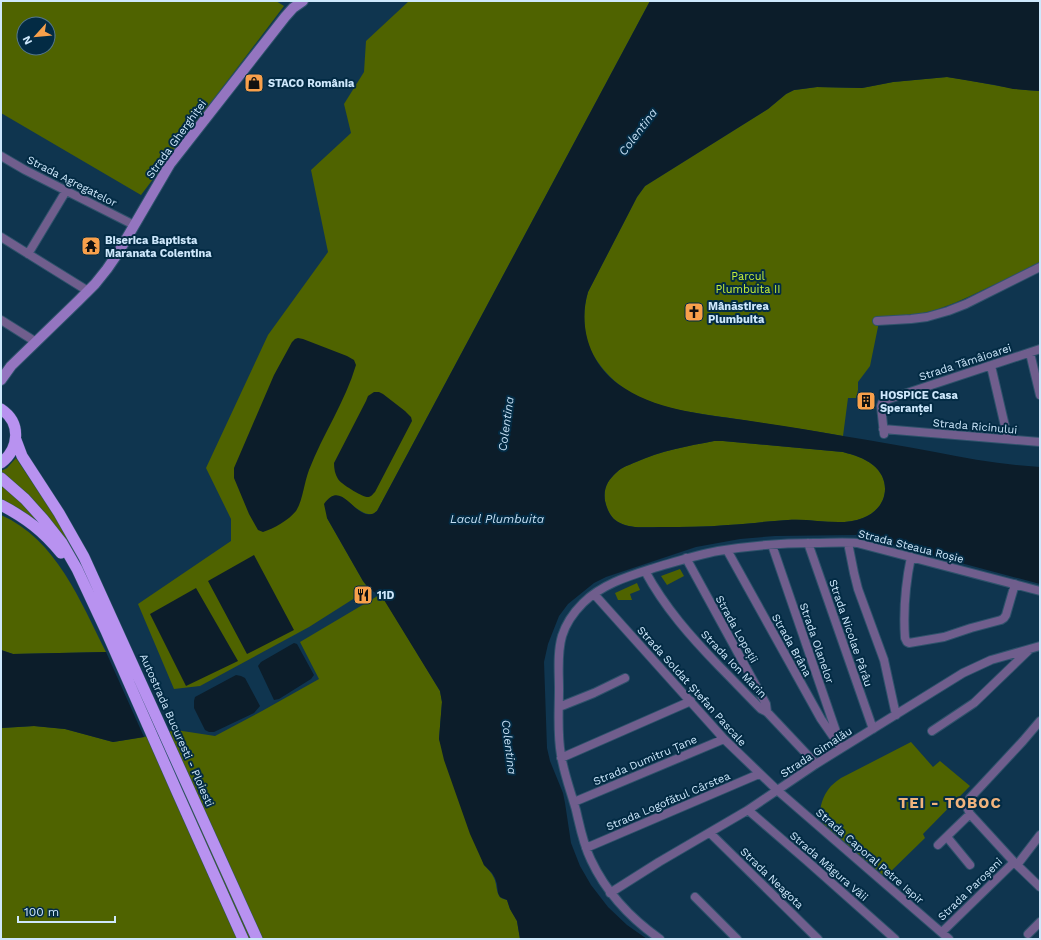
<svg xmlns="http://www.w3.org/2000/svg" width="1041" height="940" font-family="'Work Sans',sans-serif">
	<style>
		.green { fill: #4f6300; fill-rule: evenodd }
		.water { fill: #0c1d2a; fill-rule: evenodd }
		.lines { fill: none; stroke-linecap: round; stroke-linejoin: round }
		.minor-casing { stroke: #2e526b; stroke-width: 10 }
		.secondary-casing { stroke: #2e526b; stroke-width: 12 }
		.trunk-casing { stroke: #2e526b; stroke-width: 12 }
		.minor { stroke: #705e8d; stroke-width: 8 }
		.secondary { stroke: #9475c0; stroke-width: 10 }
		.trunk { stroke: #b892f0; stroke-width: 11 }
		.labels { text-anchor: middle; stroke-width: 4; stroke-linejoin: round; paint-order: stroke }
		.poi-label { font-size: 11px; font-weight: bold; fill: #cee8fc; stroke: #032b44; text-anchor: start }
		.street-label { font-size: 11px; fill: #cee8fc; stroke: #032b44 }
		.park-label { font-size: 11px; fill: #c6ef3a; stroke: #032b44 }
		.water-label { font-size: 12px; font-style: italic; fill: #c3ddf2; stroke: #032b44 }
		.district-label { font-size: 15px; font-weight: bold; letter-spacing: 1px; fill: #f0b37d; stroke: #032b44 }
	</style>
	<rect width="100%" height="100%" fill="#0f354f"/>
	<path class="green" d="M1 1H276L284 6 141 195 1 113ZM24 24H48V48H24Z
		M409 1H650L377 511C376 512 374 514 372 514 363 516 349 502 342 497L327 518 363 581 369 589 309 627 200 686 174 689 138 604 231 541V519L206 468 268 335 328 252 311 170 351 133 344 104 364 72 366 41Z
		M947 77C978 81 1009 90 1040 91V262C1022 271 1005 280 987 288 966 298 946 308 923 313 909 316 895 316 880 317L870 366 858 382V390L856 398H848L843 436C808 430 772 425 737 419 691 412 635 409 603 369 597 361 591 353 588 343 583 326 583 309 588 292L637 197 645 186 768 109 786 94 794 90 802 89 817 87 862 88 893 82Z
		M714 441H723L843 452C854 455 864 458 873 465 893 481 887 509 863 518 841 527 812 518 788 520 768 521 748 524 728 525 706 527 684 527 662 527 648 527 632 529 620 523 611 519 607 510 605 501 603 488 608 480 617 472 622 467 629 465 636 462 660 451 688 446 714 441Z
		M16 458 62 527 92 584 90 585 1 473V471L7 468Z
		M1 482 17 497 57 542 1 501Z
		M1 515C57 540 80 601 106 652L13 654 1 650Z
		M680 569 684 576 667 585 661 576Z
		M637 583 640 590 630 594 632 600H618L615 593Z
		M381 594 440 691 442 702 439 739 484 865C488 869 492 873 494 878 497 884 496 892 500 897 502 899 505 899 507 900L510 909 517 921 520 939H1V728L34 726 65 729 113 742 144 737 176 730 215 736 262 711 319 679 300 642Z
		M911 742 933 767 940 761 970 786 923 834 925 838 885 877 824 825C816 814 822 796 831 786 834 783 837 781 841 778Z"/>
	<path class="water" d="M650 1H1040V91L1013 89 995 85 947 77 893 82 862 88 817 87 802 89 794 90 786 94 768 109 645 186 637 197 588 292C578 325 589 363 618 384 654 410 701 414 744 420 777 425 810 430 843 436 874 441 904 446 935 452 970 459 1005 465 1040 467V584L856 535 775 536 740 539 696 547 606 577 594 583 568 604 559 616 548 644 544 662 547 748 550 761 563 793 565 803 571 843 580 866 591 885 608 907 627 925 647 939H520L517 921 510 909 507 900 500 897 498 893 497 884 495 878 492 873 484 865 470 834 444 760 439 739 442 702 440 691 381 595C372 592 369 589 363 581L327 518 324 504C342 478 354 519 372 514 374 514 376 511 377 511ZM714 441H723L843 452C854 455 864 458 873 465 893 481 887 509 863 518 841 527 812 518 788 520 768 521 748 524 728 525 706 527 684 527 662 527 648 527 632 529 620 523 611 519 607 510 605 501 603 488 608 480 617 472 622 467 629 465 636 462 660 451 688 446 714 441Z
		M298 338 303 339 347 356 354 360 356 365C345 402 323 434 309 470 304 483 303 500 296 511 289 520 273 529 263 532L258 530 249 514 234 478V468L274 375 292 342 295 339Z
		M374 392H379L383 394 405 411 411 417 412 421 375 492C372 495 371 497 367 497 361 496 341 484 338 479 335 474 334 469 334 463L366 401 368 396Z
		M254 555 294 630 247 654 208 581Z
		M196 588 238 661 186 686 150 614Z
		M294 643 297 644 314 675 311 679 279 699 274 700 258 666 261 662Z
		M1 650 13 654 106 652 144 737 113 742 65 729 34 726 1 728Z
		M236 675 241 676 245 678 260 706 254 713 214 732H209L205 730 194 708V701L195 697Z"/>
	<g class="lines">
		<g class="minor-casing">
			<path id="minor" d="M1 156 25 170 134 225
				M1 237 88 291
				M28 254 66 191
				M1 320 36 342
				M877 321 911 319 927 317 948 311 966 304 1040 267
				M1030 353 1040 395
				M991 366 1008 439
				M883 429 1040 442
				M884 434 881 406 882 403 886 400 1040 349
				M808 543 873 729
				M848 543 854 573 858 589 884 660 896 715
				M772 545 839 740
				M727 550 821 719 841 748
				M911 557C905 586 903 609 905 638L907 642 909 643 944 637 971 628 1001 620 1004 618 1006 615 1015 584
				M686 558 766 704 767 712
				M645 571C665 608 691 637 720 667 734 681 747 695 761 709L767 712 816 764
				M594 594 724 739 777 790 949 939
				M559 707 594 693 625 678
				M1040 721 1023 741 970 798 966 805 970 814 1014 862 1040 887
				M932 731 974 703 1029 650
				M561 758 691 701
				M574 802 724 739
				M748 810 806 860 895 939
				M710 833 818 939
				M947 837 970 865
				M938 845 970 814
				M586 848 759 774
				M1017 865 1040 835
				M610 893 659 862 748 810 816 764 963 673 991 660 1040 646
				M695 897 737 939
				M942 932 1014 862
				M1028 934 1040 922
				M660 939C630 918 607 894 591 860 583 844 580 827 576 810 571 792 564 774 561 755 557 733 559 711 559 689 559 672 557 653 562 636 566 623 574 612 583 603 602 584 629 576 654 568 675 562 696 555 718 551 748 546 783 543 814 543 828 543 843 542 857 543L1040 591"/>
		</g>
		<g class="secondary-casing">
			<path id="secondary" d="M1 380 11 366 78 301 95 284 107 269 118 253 170 164 285 17 293 8 303 1"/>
		</g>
		<g class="trunk-casing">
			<path id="trunk" d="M1 409C22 423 19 449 1 463
				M16 440 22 456 59 513 84 557 257 939
				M1 478 25 499 43 519 62 543 77 569 106 631 178 794 243 939
				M1 505C26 518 43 531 61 553"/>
		</g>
		<use href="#minor" class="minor"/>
		<use href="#secondary" class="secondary"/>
		<use href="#trunk" class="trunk"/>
	</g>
	<defs>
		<g id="shop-square" transform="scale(1)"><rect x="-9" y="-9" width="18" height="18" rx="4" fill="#f8a04b" stroke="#032b44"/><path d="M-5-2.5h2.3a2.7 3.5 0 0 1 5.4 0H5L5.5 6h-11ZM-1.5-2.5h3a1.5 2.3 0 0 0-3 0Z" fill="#111"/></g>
		<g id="temple-square" transform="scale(1)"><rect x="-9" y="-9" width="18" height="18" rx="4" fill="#f8a04b" stroke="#032b44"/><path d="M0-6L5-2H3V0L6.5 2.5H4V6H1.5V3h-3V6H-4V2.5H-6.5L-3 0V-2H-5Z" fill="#111"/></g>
		<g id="church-square" transform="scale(1)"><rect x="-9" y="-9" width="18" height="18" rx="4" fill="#f8a04b" stroke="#032b44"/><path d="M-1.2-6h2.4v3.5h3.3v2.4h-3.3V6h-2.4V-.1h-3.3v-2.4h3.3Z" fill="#111"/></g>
		<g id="building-square" transform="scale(1)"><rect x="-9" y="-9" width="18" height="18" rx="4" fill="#f8a04b" stroke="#032b44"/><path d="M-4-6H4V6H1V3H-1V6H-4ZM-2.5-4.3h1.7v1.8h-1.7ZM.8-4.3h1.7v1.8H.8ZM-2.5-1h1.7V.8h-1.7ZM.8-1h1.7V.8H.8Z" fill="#111"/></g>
		<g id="restaurant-square" transform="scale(1)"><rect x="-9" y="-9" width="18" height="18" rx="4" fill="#f8a04b" stroke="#032b44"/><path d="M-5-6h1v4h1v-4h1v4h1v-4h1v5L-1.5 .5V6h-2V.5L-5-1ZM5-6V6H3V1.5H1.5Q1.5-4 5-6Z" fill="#111"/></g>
	</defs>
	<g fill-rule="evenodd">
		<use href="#shop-square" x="254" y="83"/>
		<use href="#temple-square" x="91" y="246"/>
		<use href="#church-square" x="694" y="312"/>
		<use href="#building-square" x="866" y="401"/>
		<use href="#restaurant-square" x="363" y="595"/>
	</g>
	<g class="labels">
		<g class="poi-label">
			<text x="268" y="87">STACO România</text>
			<text x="105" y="244">Biserica Baptista<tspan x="105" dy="13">Maranata Colentina</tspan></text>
			<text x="708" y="310">Mânăstirea<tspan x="708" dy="13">Plumbuita</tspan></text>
			<text x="880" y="399">HOSPICE Casa<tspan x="880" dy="13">Speranței</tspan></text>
			<text x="377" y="599">11D</text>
		</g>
		<g class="street-label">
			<text transform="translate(176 139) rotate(-54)" y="4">Strada Gherghiței</text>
			<text transform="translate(72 181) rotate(27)" y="4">Strada Agregatelor</text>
			<text transform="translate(965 362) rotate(-18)" y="4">Strada Tămâioarei</text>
			<text transform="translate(975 426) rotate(5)" y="4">Strada Ricinului</text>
			<text transform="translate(911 546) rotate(14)" y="4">Strada Steaua Roșie</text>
			<text transform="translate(737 629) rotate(61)" y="4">Strada Lopeții</text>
			<text transform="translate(851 633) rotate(71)" y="4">Strada Nicolae Pârâu</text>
			<text transform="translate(817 643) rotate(71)" y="4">Strada Olanelor</text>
			<text transform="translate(792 645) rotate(61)" y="4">Strada Brâna</text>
			<text transform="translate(734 664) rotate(46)" y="4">Strada Ion Marin</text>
			<text transform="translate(692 686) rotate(48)" y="4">Strada Soldat Ștefan Pascale</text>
			<text transform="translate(177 730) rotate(66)" y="4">Autostrada Bucuresti - Ploiesti</text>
			<text transform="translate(816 752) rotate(-33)" y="4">Strada Gimalău</text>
			<text transform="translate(645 760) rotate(-23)" y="4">Strada Dumitru Țane</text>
			<text transform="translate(668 801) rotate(-23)" y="4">Strada Logofătul Cârstea</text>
			<text transform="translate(870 856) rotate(41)" y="4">Strada Caporal Petre Ispir</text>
			<text transform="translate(829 866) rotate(41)" y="4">Strada Măgura Văii</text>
			<text transform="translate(772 878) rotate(44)" y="4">Strada Neagota</text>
			<text transform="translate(970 889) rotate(-44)" y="4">Strada Paroșeni</text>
		</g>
		<g class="park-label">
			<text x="748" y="280">Parcul<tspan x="748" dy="13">Plumbuita II</tspan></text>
		</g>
		<g class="water-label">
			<text transform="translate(638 132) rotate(-53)" y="4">Colentina</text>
			<text transform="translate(506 424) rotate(-82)" y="4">Colentina</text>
			<text x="497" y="523">Lacul Plumbuita</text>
			<text transform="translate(509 747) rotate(83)" y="4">Colentina</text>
		</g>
		<g class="district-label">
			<text x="950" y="808">TEI - TOBOC</text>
		</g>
	</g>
	<rect width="1041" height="940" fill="none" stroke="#cee8fc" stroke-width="4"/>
	<g transform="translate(36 36) rotate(243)"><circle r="19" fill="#032b44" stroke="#54778e"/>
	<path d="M0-3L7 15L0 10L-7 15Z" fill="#f8a04b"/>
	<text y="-6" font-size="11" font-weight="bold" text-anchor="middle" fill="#cee8fc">N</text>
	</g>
	<path d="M18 916v6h97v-6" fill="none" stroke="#cee8fc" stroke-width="2"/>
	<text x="24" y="916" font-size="12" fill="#cee8fc" stroke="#032b44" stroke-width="3" paint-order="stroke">100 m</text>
</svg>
